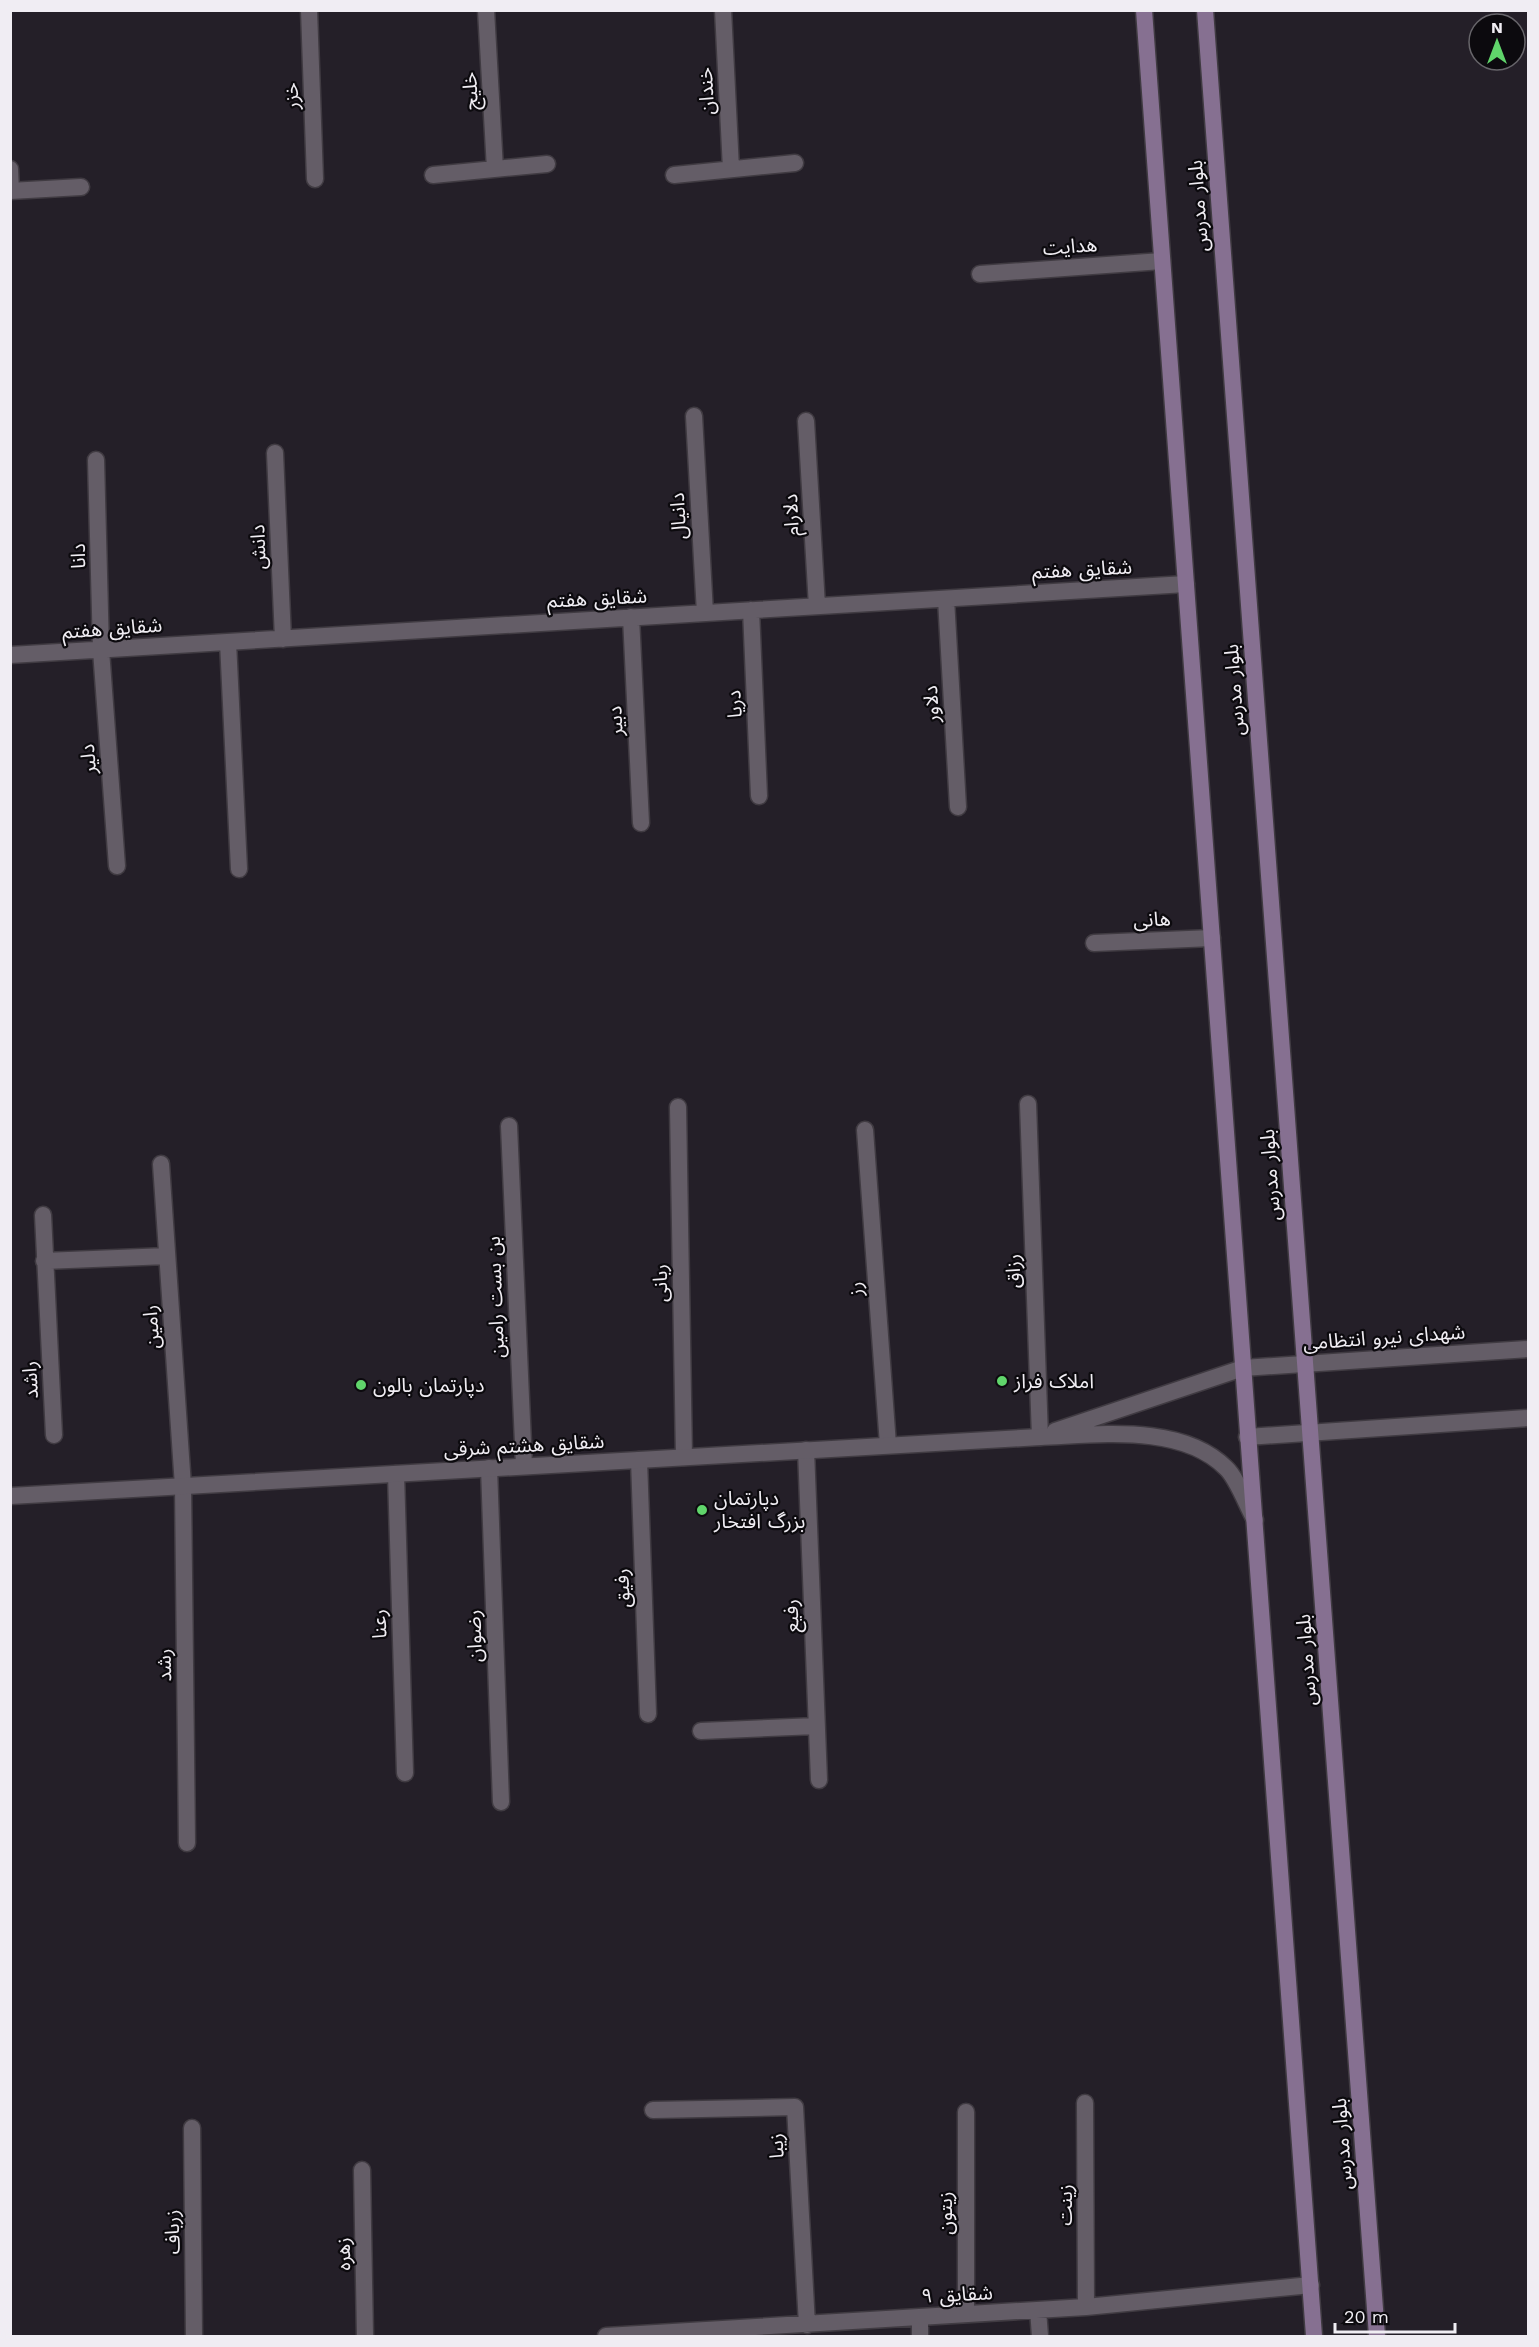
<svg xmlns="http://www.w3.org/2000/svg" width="1539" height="2347" font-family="'Work Sans','Noto Sans Arabic',sans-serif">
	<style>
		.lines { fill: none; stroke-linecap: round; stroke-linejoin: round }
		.minor-casing { stroke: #403b42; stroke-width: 19 }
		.tertiary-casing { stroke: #403b42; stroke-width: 19 }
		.secondary-casing { stroke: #403b42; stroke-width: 19 }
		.minor { stroke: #645d67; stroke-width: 16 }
		.tertiary { stroke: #645d67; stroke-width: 16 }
		.secondary { stroke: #867091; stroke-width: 16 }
		.poi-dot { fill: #60d56b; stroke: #0c0a0e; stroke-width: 2 }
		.labels { text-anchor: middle; stroke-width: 4.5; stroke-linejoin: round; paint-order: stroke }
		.street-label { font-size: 20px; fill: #f0edf3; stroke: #0c0a0e }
		.poi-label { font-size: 20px; fill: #f0edf3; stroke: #0c0a0e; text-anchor: start }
	</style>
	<rect width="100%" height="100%" fill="#241f28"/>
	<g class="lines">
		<g class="minor-casing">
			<path id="minor" d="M309 10 315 179
				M486 10 495 169
				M723 10 731 169
				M10 169 11 191
				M433 175 547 164
				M674 175 795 163
				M10 191 81 187
				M980 274 1162 261
				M694 416 705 613
				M806 421 817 606
				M275 453 283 639
				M96 460 101 650 117 866
				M946 599 958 807
				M751 610 759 796
				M631 617 641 823
				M228 642 239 869
				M10 655 1186 584
				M1094 943 1212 938
				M1028 1104 1040 1437
				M678 1107 684 1457
				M509 1126 524 1466
				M865 1130 888 1445
				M161 1164 183 1486 187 1843
				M43 1215 54 1435
				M44 1261 167 1256
				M806 1450 819 1780
				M639 1460 648 1714
				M489 1468 501 1802
				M396 1474 405 1773
				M701 1731 816 1726
				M1085 2103 1086 2307
				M653 2110 795 2107 807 2325
				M966 2112V2314
				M192 2128 194 2336
				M362 2170 365 2336
				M1038 2310 1040 2336
				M920 2317V2336
				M606 2336 1086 2307 1311 2285"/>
		</g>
		<g class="tertiary-casing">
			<path id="tertiary" d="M1055 1431 1243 1368 1528 1349
				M1247 1437 1528 1418
				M10 1496 1040 1437C1098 1435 1181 1423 1226 1468 1237 1478 1247 1506 1255 1520"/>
		</g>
		<g class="secondary-casing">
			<path id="secondary" d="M1144 10 1314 2336
				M1205 10 1377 2336"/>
		</g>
		<use href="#minor" class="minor"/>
		<use href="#tertiary" class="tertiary"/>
		<use href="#secondary" class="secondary"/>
	</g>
	<g class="poi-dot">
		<circle cx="1002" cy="1381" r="6"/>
		<circle cx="361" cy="1385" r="6"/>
		<circle cx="702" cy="1510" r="6"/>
	</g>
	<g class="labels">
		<g class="street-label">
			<text transform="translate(470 91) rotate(-93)" y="7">خلیج</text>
			<text transform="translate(706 91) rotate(-93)" y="7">خندان</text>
			<text transform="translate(291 96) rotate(-92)" y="7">خزر</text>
			<text transform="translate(1198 206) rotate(-94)" y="7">بلوار مدرس</text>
			<text transform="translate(1070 246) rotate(-4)" y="7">هدایت</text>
			<text transform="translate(791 515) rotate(-93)" y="7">دلارام</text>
			<text transform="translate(678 516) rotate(-93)" y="7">دانیال</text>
			<text transform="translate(258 547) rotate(-92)" y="7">دانش</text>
			<text transform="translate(78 556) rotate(-91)" y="7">دانا</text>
			<text transform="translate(1082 569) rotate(-3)" y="7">شقایق هفتم</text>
			<text transform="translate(597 598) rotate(-3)" y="7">شقایق هفتم</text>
			<text transform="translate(112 628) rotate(-4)" y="7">شقایق هفتم</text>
			<text transform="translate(1234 690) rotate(-94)" y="7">بلوار مدرس</text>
			<text transform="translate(734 704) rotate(-93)" y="7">دریا</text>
			<text transform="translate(931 704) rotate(-93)" y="7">دلاور</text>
			<text transform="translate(615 721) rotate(-93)" y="7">دبیر</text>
			<text transform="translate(88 759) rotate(-94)" y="7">دلیر</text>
			<text transform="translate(1152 919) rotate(-2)" y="7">هانی</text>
			<text transform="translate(1270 1175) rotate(-94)" y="7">بلوار مدرس</text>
			<text transform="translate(1013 1271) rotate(-92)" y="7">رزاق</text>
			<text transform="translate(660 1283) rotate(-91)" y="7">ربانی</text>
			<text transform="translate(855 1289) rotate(-94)" y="7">رز</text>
			<text transform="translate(495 1297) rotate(-92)" y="7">بن بست رامین</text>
			<text transform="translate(151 1327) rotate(-94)" y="7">رامین</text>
			<text transform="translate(1384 1337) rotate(-4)" y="7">شهدای نیرو انتظامی</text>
			<text transform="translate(30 1380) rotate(-93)" y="7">راشد</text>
			<text transform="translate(524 1445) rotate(-3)" y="7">شقایق هشتم شرقی</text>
			<text transform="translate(622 1588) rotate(-92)" y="7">رفیق</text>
			<text transform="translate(791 1616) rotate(-92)" y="7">رفیع</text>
			<text transform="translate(379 1624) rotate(-92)" y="7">رعنا</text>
			<text transform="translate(474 1636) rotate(-92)" y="7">رضوان</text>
			<text transform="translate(1306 1660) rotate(-94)" y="7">بلوار مدرس</text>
			<text transform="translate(164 1665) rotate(-91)" y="7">رشد</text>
			<text transform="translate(1342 2144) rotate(-94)" y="7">بلوار مدرس</text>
			<text transform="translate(776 2146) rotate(-93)" y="7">زیبا</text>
			<text transform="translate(1065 2205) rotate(-90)" y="7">زینت</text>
			<text transform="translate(945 2213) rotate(-90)" y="7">زیتون</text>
			<text transform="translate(172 2232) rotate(-91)" y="7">زرباف</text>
			<text transform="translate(343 2254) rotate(-91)" y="7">زهره</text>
			<text transform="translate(957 2294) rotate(-3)" y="7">شقایق ۹</text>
		</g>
		<g class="poi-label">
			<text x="1014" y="1388">املاک فراز</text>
			<text x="373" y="1392">دپارتمان بالون</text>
			<text x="714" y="1505">دپارتمان<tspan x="714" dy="23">بزرگ افتخار</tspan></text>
		</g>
	</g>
	<rect width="1539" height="2347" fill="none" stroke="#f0edf3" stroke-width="24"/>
	<g transform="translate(1497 42)"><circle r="28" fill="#0c0a0e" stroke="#67656a" stroke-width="1.5"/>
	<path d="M0-4.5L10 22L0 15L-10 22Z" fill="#60d56b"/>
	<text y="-9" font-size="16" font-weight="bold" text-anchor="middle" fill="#f0edf3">N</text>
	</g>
	<path d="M1335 2323v9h120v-9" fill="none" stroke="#f0edf3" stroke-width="3"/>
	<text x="1344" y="2323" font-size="18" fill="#f0edf3" stroke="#0c0a0e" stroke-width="4.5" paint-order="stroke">20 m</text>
</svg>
